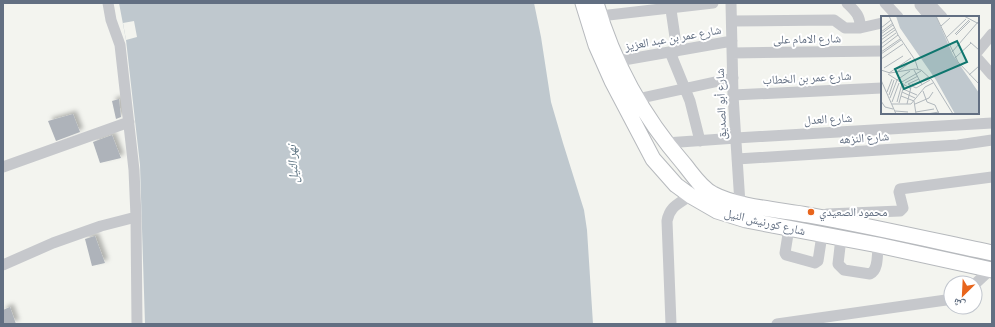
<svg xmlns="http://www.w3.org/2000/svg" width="995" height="327" font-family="Commissioner,'Noto Naskh Arabic',sans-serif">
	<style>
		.water { fill: #bfc8ce }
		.pier { fill: #f3f4ef }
		.building { fill: #aeb3ba; filter: url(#shadow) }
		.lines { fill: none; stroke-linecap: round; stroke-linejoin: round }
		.major-casing { stroke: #b6b9bd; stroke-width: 17 }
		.minor { stroke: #c6c8cc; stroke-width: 11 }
		.major { stroke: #fff; stroke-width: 15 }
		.poi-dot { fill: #e8651c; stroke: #fff; stroke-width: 1.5 }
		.labels { text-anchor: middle; stroke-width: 4; stroke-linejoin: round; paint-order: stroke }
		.street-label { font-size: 12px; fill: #626f82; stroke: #fff }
		.poi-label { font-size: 12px; fill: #626f82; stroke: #fff; text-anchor: start }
		.water-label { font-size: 13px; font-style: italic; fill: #627886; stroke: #fff }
		.inset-road { fill: none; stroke: #b0b7bc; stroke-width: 1 }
		.view { fill: #0f766e; fill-opacity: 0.15; stroke: #0f766e; stroke-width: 2 }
		.inset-edge { fill: none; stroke: #626f82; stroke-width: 2 }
	</style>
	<defs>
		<filter id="shadow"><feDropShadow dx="3.5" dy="-3.5" stdDeviation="2" flood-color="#0004"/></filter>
	</defs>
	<rect width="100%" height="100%" fill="#f3f4ef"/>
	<path class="water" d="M119 3H534L541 37 551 102 563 143 584 210 587 230 593 324H145L140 165 126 40Z"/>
	<path class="pier" d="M134 21 137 37 126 40 123 23Z"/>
	<path class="building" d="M119 99 121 117 116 119 112 101Z
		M73 114 80 132 56 141 48 121Z
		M112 135 121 158 100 163 93 142Z
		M95 236 105 263 92 266 85 239Z
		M10 307 16 324H3V310Z"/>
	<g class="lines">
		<g class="major-casing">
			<path id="major" d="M583 3 596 45 612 81 653 159 676 185 691 196 717 211 746 220 878 245 992 270
				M596 3C613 62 644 118 684 164 693 175 701 188 713 194 737 207 781 210 808 215 870 226 931 240 992 253"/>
		</g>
		<path class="minor" d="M108 3 111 20 120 45 134 170 136 217 137 324
			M670 3 677 51
			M731 3 733 95 740 204
			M847 3C855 11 861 16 860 28
			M885 3 898 17
			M929 3 942 17
			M920 5 930 17
			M600 16 713 3
			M732 21 834 20 845 28H860L882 23
			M978 51 992 34
			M670 52 690 101 700 141
			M732 53 882 51
			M978 59 992 75
			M618 61 732 41
			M733 95 882 88
			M637 99 733 78
			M666 143 736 138 992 123
			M737 159 958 145 992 140
			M3 167 129 122
			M827 214 900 211 903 208 899 192 900 189 992 177
			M789 228 785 253 786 255 815 263 818 261 822 235
			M841 238 838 264 844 270 870 274C879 270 877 254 878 245
			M3 265 53 243 101 226 136 217
			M975 284 990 270
			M671 324 667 221C670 203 684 203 695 191
			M777 324 946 300 951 298"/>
		<use href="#major" class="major"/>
	</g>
	<circle class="poi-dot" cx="811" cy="212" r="4"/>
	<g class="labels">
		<g class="street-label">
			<text transform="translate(673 38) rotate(-10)" y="4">شارع عمر بن عبد العزيز</text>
			<text transform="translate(807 39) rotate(-1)" y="4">شارع الامام على</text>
			<text transform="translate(807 78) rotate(-3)" y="4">شارع عمر بن الخطاب</text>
			<text transform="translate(721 104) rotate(-92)" y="4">شارع أبو الصديق</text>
			<text transform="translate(828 119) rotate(-3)" y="4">شارع العدل</text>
			<text transform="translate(864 138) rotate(-4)" y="4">شارع النزهه</text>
			<text transform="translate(765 222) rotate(13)" y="4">شارع كورنيش النيل</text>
		</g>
		<g class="poi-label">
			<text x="819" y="216">محمود الصعيدي</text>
		</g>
		<g class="water-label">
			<text transform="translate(292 164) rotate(-94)" y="5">نهر النيل</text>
		</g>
	</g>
	<g transform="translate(881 16)">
		<rect width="98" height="98" fill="#f3f4ef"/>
		<path d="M15 0H55L72 39 98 77V98H74L55 64 19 12Z" fill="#bfc8ce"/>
		<path class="inset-road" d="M8 0 17 19 34 44 37 53M55 0 77 46 98 68M83 0 98 8M60 10 69 2M0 12 10 4M0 16 12 7M0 18 12 9M74 18 88 4M75 19 89 5M0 21 13 12M65 22 85 3M0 24 14 14M89 26 98 34M0 28 15 17M0 32 17 19M0 36 19 23M71 36 97 6M0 38 20 24M74 42 90 27M0 43 22 28M3 52 22 40M0 54 9 57 34 53 40 54 51 64 72 98M33 54 41 69M16 56 34 43M8 57 30 42M7 58 30 73M88 59 98 50M0 64 15 98M19 67 40 55M24 67 37 60M27 68 35 72 49 64M27 68 38 63M31 68 34 69 47 61M22 73 36 79M42 75 46 86 54 89 58 98M6 76 11 63M21 76 34 82M8 79 13 64M20 80 33 85 35 98M9 82 16 64 29 55M0 85 4 91 12 93M11 86 18 67M16 86 21 68M18 87 23 69M11 88H30L44 71 52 67M26 88 30 71M34 88 48 82 52 76M14 95 27 96M35 96 53 93M46 98 58 96"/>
		<path class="view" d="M76 25 86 46 23 73 14 53Z"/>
		<rect width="98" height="98" class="inset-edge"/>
	</g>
	<rect width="995" height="327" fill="none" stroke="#626f82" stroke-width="8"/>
	<g transform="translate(963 295) rotate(204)"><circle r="19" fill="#ffffff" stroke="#c0c5cd"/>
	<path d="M0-3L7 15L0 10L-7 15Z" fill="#e8651c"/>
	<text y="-6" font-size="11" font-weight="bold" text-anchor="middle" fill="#626f82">ش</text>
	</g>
</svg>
